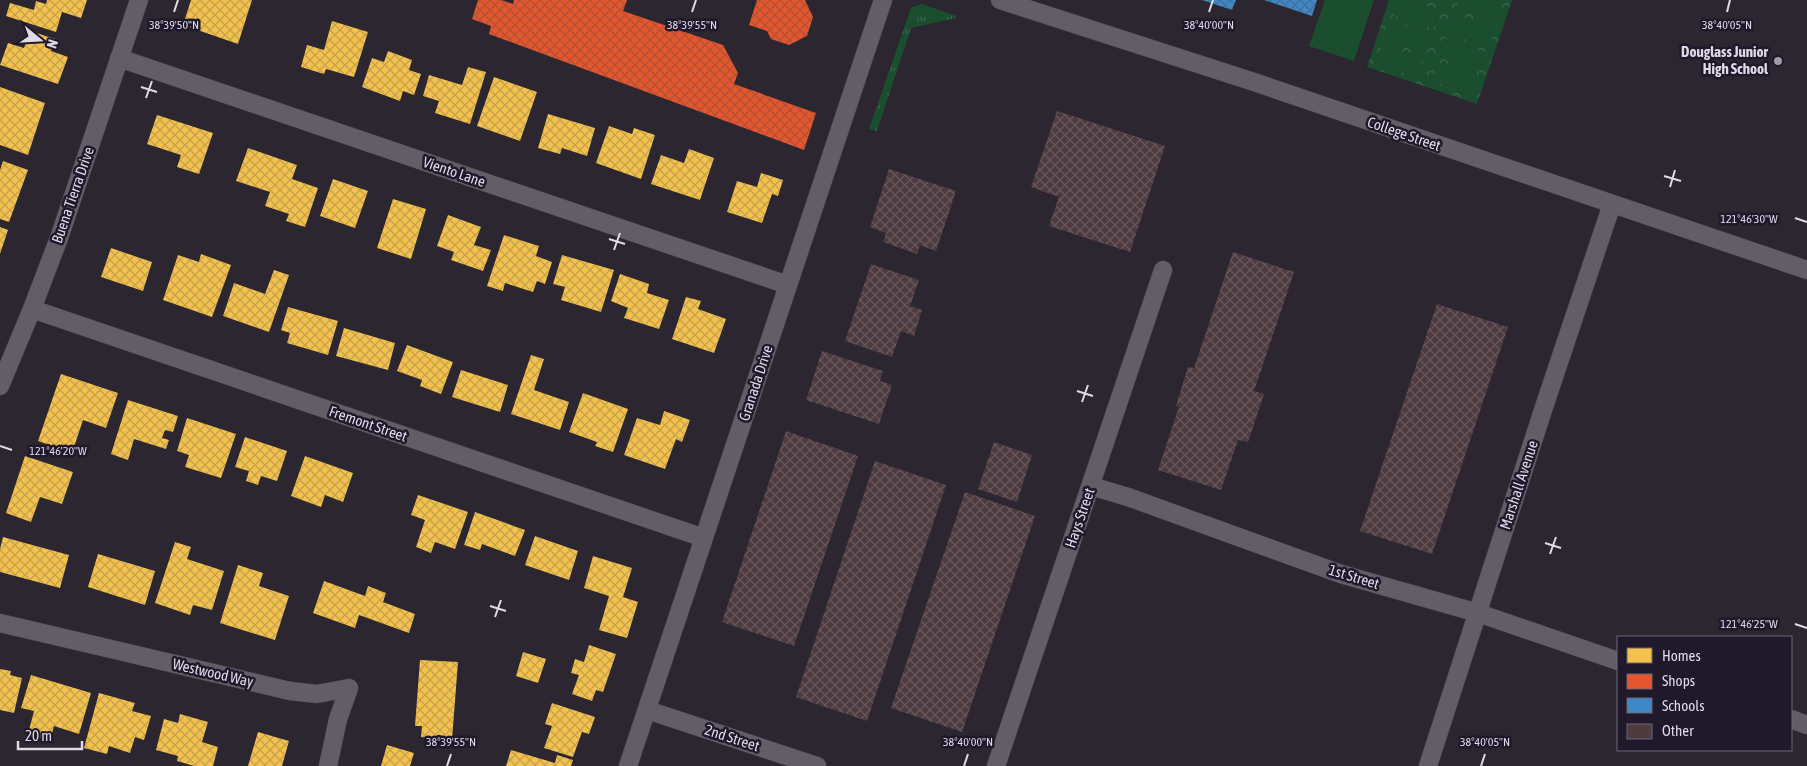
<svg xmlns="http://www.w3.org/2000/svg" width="1807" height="766" font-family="'Asap Condensed',sans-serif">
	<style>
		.grass { fill: url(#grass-tufts) }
		.park { fill: url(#park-crowns) }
		.pitch { fill: #1b4e2e }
		.homes { fill: url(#homes-cross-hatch) }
		.shops { fill: url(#shops-cross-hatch) }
		.schools { fill: url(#schools-cross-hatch) }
		.building { fill: url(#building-cross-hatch) }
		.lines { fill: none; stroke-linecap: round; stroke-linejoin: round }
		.minor-casing { stroke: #48444d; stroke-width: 19 }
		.minor { stroke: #625e67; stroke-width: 18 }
		.ticks { fill: none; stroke: #dfdae7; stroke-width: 2 }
		.poi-dot { fill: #a09ba7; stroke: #20182b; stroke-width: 2 }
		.labels { text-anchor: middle; stroke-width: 5; stroke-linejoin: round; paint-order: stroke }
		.poi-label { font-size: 15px; font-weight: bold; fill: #dfdae7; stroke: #20182b; text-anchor: end }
		.street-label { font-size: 15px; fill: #dfdae7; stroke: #20182b }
		.ticks-label { font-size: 12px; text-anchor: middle; fill: #dfdae7; stroke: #20182b; stroke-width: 5; stroke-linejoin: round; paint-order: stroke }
	</style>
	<defs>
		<pattern id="grass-tufts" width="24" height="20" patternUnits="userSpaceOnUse" patternTransform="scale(1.25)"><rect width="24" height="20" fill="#1b4e2e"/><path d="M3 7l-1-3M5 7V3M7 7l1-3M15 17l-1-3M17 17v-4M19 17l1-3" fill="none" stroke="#3c674c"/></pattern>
		<pattern id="park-crowns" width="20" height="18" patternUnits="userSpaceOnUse" patternTransform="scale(1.25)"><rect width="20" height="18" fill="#1b4e2e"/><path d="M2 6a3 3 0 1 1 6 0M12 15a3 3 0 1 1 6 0" fill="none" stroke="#3c674c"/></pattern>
		<pattern id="homes-cross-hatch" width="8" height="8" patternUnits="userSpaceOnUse" patternTransform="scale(1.25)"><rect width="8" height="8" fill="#f2c14e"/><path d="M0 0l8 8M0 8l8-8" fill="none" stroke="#c6a14c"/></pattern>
		<pattern id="shops-cross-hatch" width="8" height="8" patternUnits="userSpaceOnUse" patternTransform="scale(1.25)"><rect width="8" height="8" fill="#e4572e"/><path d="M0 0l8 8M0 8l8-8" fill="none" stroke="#b45035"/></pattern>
		<pattern id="schools-cross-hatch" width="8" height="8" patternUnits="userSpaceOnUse" patternTransform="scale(1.25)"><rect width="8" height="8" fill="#3f88c5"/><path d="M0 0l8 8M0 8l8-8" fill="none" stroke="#406f98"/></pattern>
		<pattern id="building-cross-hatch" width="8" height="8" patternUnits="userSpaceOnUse" patternTransform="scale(1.25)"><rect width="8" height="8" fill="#4e3b40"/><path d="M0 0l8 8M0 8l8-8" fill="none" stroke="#67575c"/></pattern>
	</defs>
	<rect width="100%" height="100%" fill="#2b2630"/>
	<path class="grass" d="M922 4 956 16V18L911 28 877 131 869 129 911 8Z"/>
	<path class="park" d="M1389 0H1512L1477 104 1367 67Z"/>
	<path class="pitch" d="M1325 0H1374L1354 61 1309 46Z
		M1398 0H1408L1439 10 1433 29 1393 15Z
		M1459 0H1490L1502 4 1496 22 1456 9Z
		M1454 15 1495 28 1489 47 1448 33Z
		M1390 21 1431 34 1425 53 1384 39Z
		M1446 39 1486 52 1480 71 1440 57Z
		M1382 45 1423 59 1417 77 1376 64Z
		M1438 63 1478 76 1472 95 1432 81Z"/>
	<path class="homes" d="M47 0H87L81 18 62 12 56 32 6 16 10 3 34 10 36 1 46 4Z
		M191 0H252L238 44 183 25Z
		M332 21 368 32 354 77 326 69 324 74 301 67 307 45 324 50Z
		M30 31 55 39 51 51 68 57 58 84 0 65 8 43 24 48Z
		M388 51 412 60 409 70 421 74 414 95 403 91 400 101 362 87 372 58 384 62Z
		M468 67 486 72 470 124 435 113 439 101 423 96 429 75 462 85Z
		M494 77 537 92 520 141 477 126Z
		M0 87 45 103 28 155 0 145Z
		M548 114 595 128 587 156 562 148 560 154 538 148Z
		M157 115 213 133 199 174 177 167 181 155 147 144Z
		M609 126 632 134 634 128 655 135 641 179 596 163Z
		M248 148 297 165 292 179 318 188 305 227 286 221 289 214 265 206 270 192 236 181Z
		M689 149 714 158 700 200 651 184 661 155 684 163Z
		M3 161 28 170 9 222 0 219V170Z
		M761 173 783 180 778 196 772 194 762 223 727 212 737 181 757 187Z
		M333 179 368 191 355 228 320 216Z
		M393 199 426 209 411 259 377 248Z
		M448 215 481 227 474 245 491 250 483 271 451 260 454 252 437 246Z
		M0 227 8 230 0 254Z
		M504 235 539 246 536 256 552 262 545 284 537 281 533 292 505 283 503 291 487 286Z
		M111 248 152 262 143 291 101 277Z
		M201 254 231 265 212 317 163 300 178 255 199 262Z
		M562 255 614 270 601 312 561 300 565 287 553 284Z
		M274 270 289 275 269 332 223 316 234 283 265 294Z
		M620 274 649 284 647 293 669 300 659 329 624 318 628 308 611 301Z
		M686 297 701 301 698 309 726 319 714 353 672 339Z
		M288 307 338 321 328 355 287 343 290 333 281 330Z
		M344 328 395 343 388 370 336 356Z
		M407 345 453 362 441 394 420 386 422 380 397 371Z
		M531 355 544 359 534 390 569 402 560 430 511 414Z
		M461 370 508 385 500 412 452 397Z
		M61 374 118 393 106 428 83 420 72 453 38 441Z
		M583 393 628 409 613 452 595 446 597 442 569 432Z
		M128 400 178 416 173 432 165 430 162 438 169 440 166 449 134 439 128 460 111 454Z
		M664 411 690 420 682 442 676 439 665 469 624 455 637 418 660 425Z
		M187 418 236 434 221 478 185 467 189 455 177 451Z
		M245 437 287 451 277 481 261 476 258 485 246 481 249 471 235 467Z
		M25 456 73 472 62 504 40 497 31 522 6 513Z
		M305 456 353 473 343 502 325 495 321 507 291 496Z
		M418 495 468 512 455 549 435 542 431 553 416 547 425 520 411 515Z
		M475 512 525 530 515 556 482 544 480 550 464 545Z
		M535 536 578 551 569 580 525 565Z
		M3 537 69 555 60 588 0 572V549Z
		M175 542 191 547 187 559 224 571 212 610 193 605 190 615 155 603Z
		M98 554 155 571 145 605 88 587Z
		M593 556 632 568 623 597 638 602 627 638 599 630 609 596 584 588Z
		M238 565 263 573 259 586 289 596 275 640 220 623Z
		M324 581 365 596 368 586 386 593 383 602 415 614 409 633 359 615 355 628 313 613Z
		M589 645 616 654 603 692 596 690 592 701 572 694 579 675 571 673 575 659 584 662Z
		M523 652 546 659 538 683 516 676Z
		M420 660 458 662 452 740 421 737 422 726H415Z
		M0 669 11 671 10 675 22 678 14 713 0 710Z
		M31 675 91 693 79 734 54 726 50 741 28 734 34 711 21 708Z
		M99 693 135 703 132 711 151 716 144 740 135 737 130 753 109 746 107 754 84 748Z
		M552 703 595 717 589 734 582 732 573 757 544 748 552 726 545 724Z
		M180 714 208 722 202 742 218 747 213 766H194L177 761 178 756 156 750 164 719 178 723Z
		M258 732 289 741 282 766H248Z
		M387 745 414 753 410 766H381Z
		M511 750 555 763 557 755 573 760 571 766H506Z"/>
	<path class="shops" d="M478 0H501L513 4 514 0H627L623 11 723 45 738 73 734 84 816 113 804 150 489 34 491 26 472 19Z
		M757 0H805L813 17 807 36 789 45 771 39 767 31 749 25Z"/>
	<path class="schools" d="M1202 0H1236L1232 10Z
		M1264 0H1317L1312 16Z"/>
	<path class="building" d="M1057 111 1165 146 1130 252 1049 226 1059 197 1031 187Z
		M889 169 956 191 936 251 920 245 917 254 883 242 886 233 870 227Z
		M1233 252 1294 272 1254 391 1264 394 1248 442 1238 440 1221 490 1158 470 1179 407 1176 406 1188 367 1194 368Z
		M871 264 919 280 910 306 922 310 914 336 901 331 892 357 845 341Z
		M1437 304 1508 327 1432 554 1360 531Z
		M822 351 883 371 880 381 892 385 879 424 806 400Z
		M786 431 858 456 794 646 722 622Z
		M994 442 1032 455 1017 502 978 489Z
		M875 461 946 485 867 721 796 697Z
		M965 492 1035 516 962 732 891 708Z"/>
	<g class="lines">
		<g class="minor-casing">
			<path id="minor" d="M1000 0 1254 82 1807 270
				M119 58 788 285
				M32 309 704 538
				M0 386 32 309 59 238 139 0
				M1091 486 1128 497 1341 574 1478 613 1618 661
				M0 623 290 691 317 694 349 688 338 719 328 766
				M647 710 817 766
				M1791 719 1807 725
				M628 766 883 0
				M996 766 1163 270
				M1428 766 1544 407 1612 204"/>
		</g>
		<use href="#minor" class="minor"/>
	</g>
	<path class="ticks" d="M174 12 178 0M692 12 696 0M1209 12 1213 0M1727 12 1730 0M141 87 157 92M146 98 152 81M1664 176 1681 181M1670 187 1675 170M1795 218 1807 222M609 239 625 244M614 250 620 233M1077 391 1093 396M1082 402 1088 385M0 446 12 450M1545 543 1561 548M1550 554 1556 537M490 606 506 611M495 617 501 600M1795 624 1807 628M447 766 451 754M964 766 968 754M1481 766 1485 754"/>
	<circle class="poi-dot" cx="1778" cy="61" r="5"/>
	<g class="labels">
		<g class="poi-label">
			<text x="1768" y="57">Douglass Junior<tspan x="1768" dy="17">High School</tspan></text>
		</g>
		<g class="street-label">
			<text transform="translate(1404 134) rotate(19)" y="5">College Street</text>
			<text transform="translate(454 172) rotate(19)" y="5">Viento Lane</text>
			<text transform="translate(73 195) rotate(-71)" y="5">Buena Tierra Drive</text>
			<text transform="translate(756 383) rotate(-72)" y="5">Granada Drive</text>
			<text transform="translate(368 424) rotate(19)" y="5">Fremont Street</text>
			<text transform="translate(1519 485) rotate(-72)" y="5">Marshall Avenue</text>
			<text transform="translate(1080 518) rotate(-71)" y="5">Hays Street</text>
			<text transform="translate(1354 577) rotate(17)" y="5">1st Street</text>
			<text transform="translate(213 673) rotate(13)" y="5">Westwood Way</text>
			<text transform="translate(732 738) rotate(18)" y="5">2nd Street</text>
		</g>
	</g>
	<g class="ticks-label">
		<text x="174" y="29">38°39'50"N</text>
		<text x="692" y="29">38°39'55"N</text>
		<text x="1209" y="29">38°40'00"N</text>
		<text x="1727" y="29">38°40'05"N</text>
		<text x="1749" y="223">121°46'30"W</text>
		<text x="58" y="455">121°46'20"W</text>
		<text x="1749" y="628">121°46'25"W</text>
		<text x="451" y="746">38°39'55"N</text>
		<text x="968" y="746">38°40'00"N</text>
		<text x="1485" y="746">38°40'05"N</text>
	</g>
	<rect x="1617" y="636" width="175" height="115" fill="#20182b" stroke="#6c6676"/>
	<rect x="1627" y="648" width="25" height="15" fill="#f2c14e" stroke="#6c6676"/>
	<text x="1662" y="661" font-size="15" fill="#dfdae7">Homes</text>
	<rect x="1627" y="674" width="25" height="15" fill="#e4572e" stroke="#6c6676"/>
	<text x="1662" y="686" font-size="15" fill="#dfdae7">Shops</text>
	<rect x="1627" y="698" width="25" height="15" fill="#3f88c5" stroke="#6c6676"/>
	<text x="1662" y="711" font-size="15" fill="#dfdae7">Schools</text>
	<rect x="1627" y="724" width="25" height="15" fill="#4e3b40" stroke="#6c6676"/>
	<text x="1662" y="736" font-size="15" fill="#dfdae7">Other</text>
	<g transform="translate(40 40) rotate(108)" stroke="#20182b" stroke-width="4" paint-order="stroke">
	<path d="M0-4L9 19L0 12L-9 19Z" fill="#dfdae7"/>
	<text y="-8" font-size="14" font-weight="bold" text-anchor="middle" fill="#dfdae7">N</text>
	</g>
	<path d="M18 741v8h64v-8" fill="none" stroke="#dfdae7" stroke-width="2.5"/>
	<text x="25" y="741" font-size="15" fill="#dfdae7" stroke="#20182b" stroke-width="4" paint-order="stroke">20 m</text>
</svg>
